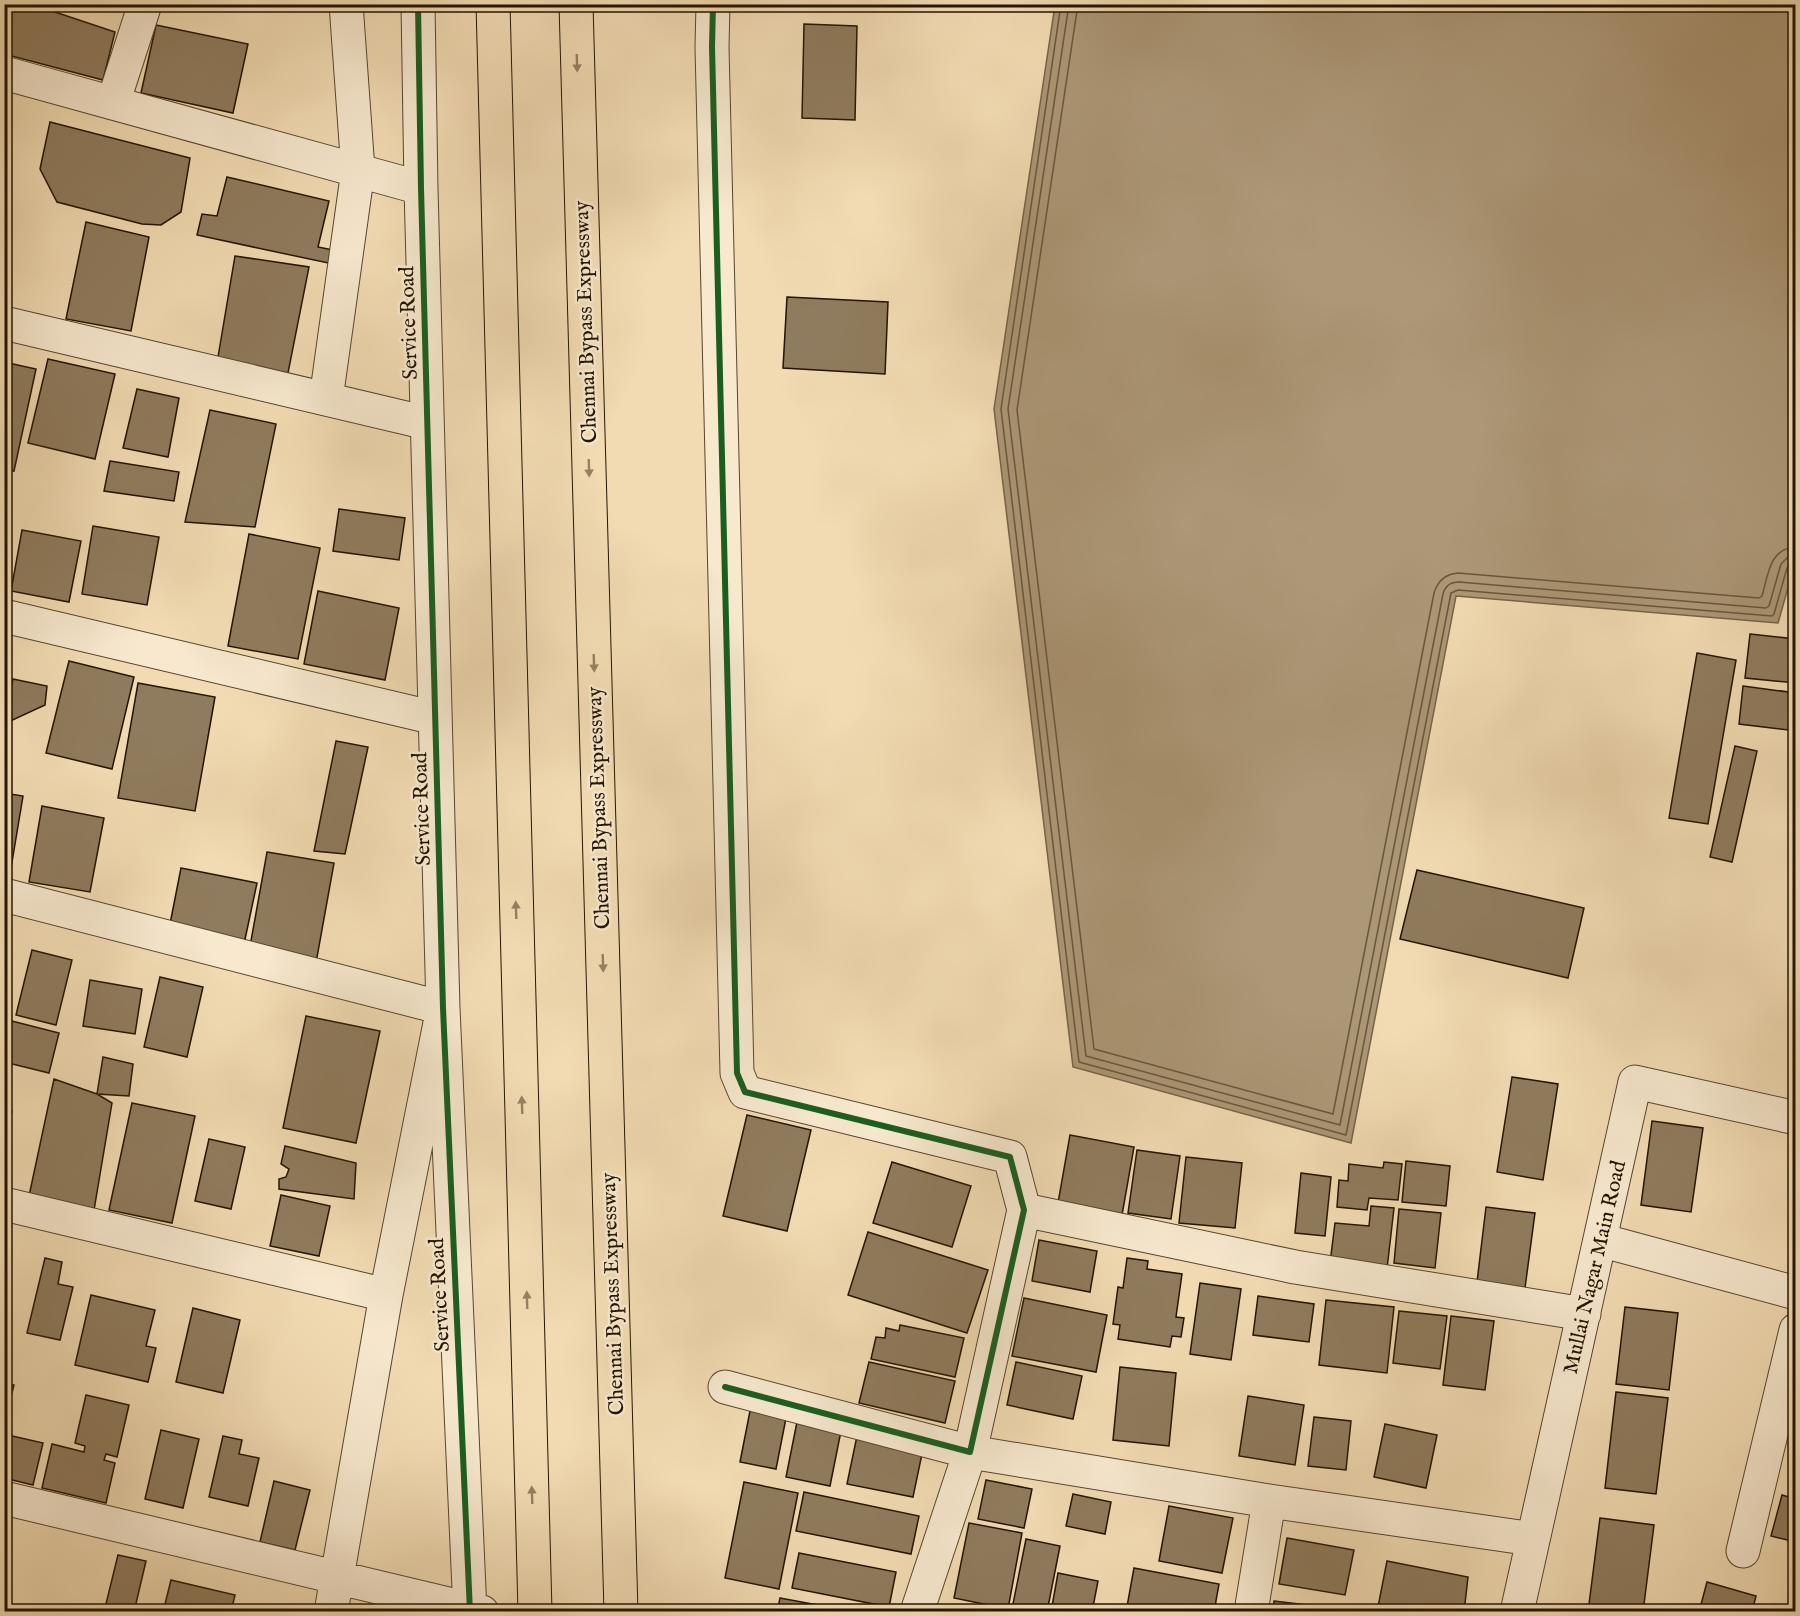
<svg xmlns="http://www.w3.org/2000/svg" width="1800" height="1616" font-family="'IM FELL English',serif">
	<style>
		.water { fill: #ac9776; stroke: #756347; stroke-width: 1.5 }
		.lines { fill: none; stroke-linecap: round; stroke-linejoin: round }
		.shore { stroke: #68563b; stroke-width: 1.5 }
		.building { fill: #8f7b5d; stroke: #231400; stroke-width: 1.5 }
		.minor-casing { stroke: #57462d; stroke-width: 35 }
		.highway-casing { stroke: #231400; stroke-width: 35 }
		.minor { stroke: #f7e8ce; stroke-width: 33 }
		.highway { stroke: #f2dbb3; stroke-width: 33 }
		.cycleway-casing { stroke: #f7e8ce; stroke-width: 10 }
		.cycleway { stroke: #1b5e20; stroke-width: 6 }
		.oneway { fill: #958162 }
		.labels { text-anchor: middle; stroke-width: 5; stroke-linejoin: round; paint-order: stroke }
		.street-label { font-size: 21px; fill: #231400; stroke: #f7e8ce }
	</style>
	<rect width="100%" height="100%" fill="#f2dbb3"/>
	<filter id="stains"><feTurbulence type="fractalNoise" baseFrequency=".00333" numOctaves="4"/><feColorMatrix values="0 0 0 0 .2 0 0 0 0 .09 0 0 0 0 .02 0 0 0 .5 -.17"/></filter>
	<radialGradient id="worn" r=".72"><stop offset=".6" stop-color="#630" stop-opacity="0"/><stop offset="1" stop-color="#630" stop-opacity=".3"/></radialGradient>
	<path class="water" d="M1055 5H1795L1796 560 1778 623 1456 596 1351 1143 1073 1067 994 409Z"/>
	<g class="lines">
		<path class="shore" d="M1061 4 1001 409 1079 1062 1346 1135 1451 593 1458 590 1772 616 1774 614 1787 568 1791 564H1796
			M1069 4 1008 409 1086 1056 1340 1125 1443 594C1445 586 1450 582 1459 582L1766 608 1769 606 1781 564 1787 558 1796 556
			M1078 4 1017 410 1094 1049 1333 1114 1434 593C1438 580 1446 574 1458 573L1759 598 1762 596C1768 576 1769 548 1796 547"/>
	</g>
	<path class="building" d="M4 4H31L115 32 103 80 4 54Z
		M804 24 857 26 855 120 802 118Z
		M156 25 248 44 233 113 141 93Z
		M50 122 190 158 181 212 161 225 142 224 57 202 40 169Z
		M227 177 329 201 318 247 333 250 328 263 197 235 202 214 217 216Z
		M86 222 149 237 131 331 66 319Z
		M235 256 309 267 288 373 217 363Z
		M787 297 888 302 885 374 783 368Z
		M48 359 115 374 95 459 28 443Z
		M4 362 36 369 14 471 4 469Z
		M137 389 179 398 168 457 123 448Z
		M210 410 276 424 255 527 185 522Z
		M110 461 179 472 174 501 104 491Z
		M339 509 405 518 399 560 333 551Z
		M93 526 159 537 147 605 82 594Z
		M22 530 81 541 69 602 11 591Z
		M249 534 320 548 298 659 228 646Z
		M318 591 399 608 385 680 304 664Z
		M1750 634 1796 639V683L1745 678Z
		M1697 653 1736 660 1708 824 1669 818Z
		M69 661 134 677 112 769 46 753Z
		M13 679 47 686 45 705 4 724Z
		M138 683 215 697 195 811 118 798Z
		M1743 686 1796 693V731L1739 724Z
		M336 741 368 747 345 854 314 851Z
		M1735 746 1757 751 1732 862 1710 857Z
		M4 793 23 796 9 880 4 879Z
		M42 806 104 818 90 892 29 882Z
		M267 852 334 863 316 963 249 952Z
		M181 868 257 883 244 944 169 929Z
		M1417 870 1584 908 1568 978 1400 939Z
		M32 950 72 960 56 1025 16 1015Z
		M160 977 203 987 187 1057 144 1047Z
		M90 980 142 989 135 1034 83 1026Z
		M306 1016 380 1031 356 1143 283 1128Z
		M4 1019 59 1033 49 1073 4 1062Z
		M103 1057 133 1064 129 1096 97 1094Z
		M1512 1077 1558 1084 1543 1180 1497 1172Z
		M54 1079 97 1094 112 1103 94 1210 29 1196Z
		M132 1103 195 1116 172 1223 109 1210Z
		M4 1109 12 1111 4 1148Z
		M747 1115 811 1130 787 1231 723 1216Z
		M1652 1121 1703 1128 1691 1212 1641 1205Z
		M1070 1135 1134 1147 1122 1215 1058 1203Z
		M209 1139 245 1147 231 1209 195 1201Z
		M285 1146 356 1163 354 1199 279 1189V1179L286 1177 289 1169 281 1164Z
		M1137 1150 1180 1156 1171 1219 1128 1213Z
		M1186 1157 1242 1163 1235 1228 1179 1223Z
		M1406 1161 1450 1166 1446 1206 1402 1202Z
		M892 1162 971 1186 952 1247 873 1223Z
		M1384 1162 1402 1164 1398 1200 1369 1198 1367 1210 1337 1207 1339 1180 1348 1181 1349 1164 1383 1168Z
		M1301 1173 1331 1177 1325 1236 1295 1233Z
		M281 1195 330 1206 319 1256 270 1246Z
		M1371 1206 1394 1208 1387 1269 1330 1263 1335 1223 1369 1226Z
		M1486 1207 1535 1213 1525 1288 1477 1282Z
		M1399 1209 1441 1213 1435 1268 1394 1263Z
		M868 1232 988 1270 967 1333 848 1295Z
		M1039 1240 1097 1251 1090 1292 1032 1281Z
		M45 1258 62 1262 58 1284 73 1287 60 1340 27 1333Z
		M1127 1258 1148 1261 1147 1269 1182 1274 1176 1317 1184 1318 1181 1337 1172 1336 1170 1347 1118 1339 1120 1325 1113 1324 1118 1287 1123 1288Z
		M1200 1283 1241 1289 1231 1360 1190 1354Z
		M91 1295 155 1310 146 1346 156 1348 148 1382 75 1365Z
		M1258 1296 1314 1304 1309 1342 1253 1335Z
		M1024 1298 1107 1315 1096 1372 1012 1356Z
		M1326 1300 1394 1307 1387 1373 1319 1365Z
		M1625 1307 1678 1313 1669 1390 1616 1384Z
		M193 1308 240 1320 223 1393 176 1382Z
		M1399 1311 1447 1316 1440 1369 1393 1363Z
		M1451 1316 1494 1321 1485 1390 1443 1385Z
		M900 1325 964 1338 955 1377 871 1359 876 1337 885 1338 886 1328 899 1331Z
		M869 1362 955 1381 945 1423 859 1403Z
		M1016 1362 1082 1376 1073 1419 1007 1405Z
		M1120 1367 1176 1373 1169 1446 1113 1440Z
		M4 1383 14 1385 4 1423Z
		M1616 1392 1668 1398 1656 1494 1605 1488Z
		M86 1395 129 1405 117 1457 106 1454 104 1460 115 1463 106 1503 42 1488 52 1444 84 1452 85 1446 75 1443Z
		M1248 1396 1304 1405 1295 1465 1239 1456Z
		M751 1406 787 1413 776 1469 740 1462Z
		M798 1417 842 1426 830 1486 786 1477Z
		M1314 1417 1351 1421 1346 1470 1308 1466Z
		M1385 1424 1437 1435 1426 1488 1374 1477Z
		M161 1430 199 1439 183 1508 145 1499Z
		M8 1435 43 1443 33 1485 4 1478V1449Z
		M223 1436 242 1440 239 1454 259 1458 248 1506 209 1497Z
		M857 1436 923 1449 913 1497 847 1484Z
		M986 1480 1032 1489 1024 1528 978 1519Z
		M274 1481 310 1490 295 1550 260 1542Z
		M744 1482 798 1493 779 1589 725 1578Z
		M804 1492 919 1516 911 1554 796 1531Z
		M1073 1494 1111 1502 1105 1534 1066 1526Z
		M1782 1495 1796 1499V1542L1771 1536Z
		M1169 1506 1233 1518 1222 1573 1159 1561Z
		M1600 1518 1654 1525 1643 1612H1588Z
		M969 1523 1022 1533 1008 1609 954 1598Z
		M1287 1538 1354 1550 1345 1595 1279 1584Z
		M1026 1539 1060 1546 1047 1612H1023L1012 1609Z
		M799 1553 896 1572 889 1607 792 1588Z
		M118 1555 146 1561 134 1612H104Z
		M1387 1561 1468 1577 1464 1612H1377Z
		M1134 1568 1219 1584 1214 1612H1126Z
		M1058 1573 1098 1581 1092 1612H1051Z
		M171 1580 235 1595 231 1612H163Z
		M1707 1582 1756 1596 1752 1612H1699Z
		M780 1598 850 1611 851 1606 876 1612H777Z
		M1274 1601 1340 1609V1612H1273Z
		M1761 1605 1787 1612H1759Z"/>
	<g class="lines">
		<g class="minor-casing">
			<path id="minor" d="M418 4 421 188 443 1008 470 1612
				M713 4 712 47 737 1073 745 1092 1010 1157 1024 1210 970 1452 725 1387
				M4 73 421 188
				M113 103 145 4
				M4 323 427 423
				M326 399 358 170 346 4
				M4 616 435 718
				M4 895 443 1008 386 1295 331 1612
				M4 1204 386 1295
				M1024 1210 1295 1267 1584 1314
				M1600 1240 1796 1293
				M4 1498 482 1612
				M1743 1551 1796 1330
				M917 1612 970 1452 1269 1501 1533 1539
				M1251 1612 1269 1501
				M1517 1612 1635 1082 1796 1118"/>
		</g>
		<g class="highway-casing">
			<path id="highway" d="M493 4 535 1612
				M576 4 621 1612"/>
		</g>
		<use href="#minor" class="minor"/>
		<use href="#highway" class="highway"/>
		<g class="cycleway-casing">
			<path id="cycleway" d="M418 4 421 188 443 1008 470 1612
				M713 4 712 47 737 1073 745 1092 1010 1157 1024 1210 970 1452 725 1387"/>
		</g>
		<use href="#cycleway" class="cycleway"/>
	</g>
	<defs><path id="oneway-solid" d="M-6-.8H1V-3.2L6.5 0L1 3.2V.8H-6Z" transform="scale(1.5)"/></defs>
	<g class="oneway">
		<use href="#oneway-solid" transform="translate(577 63) rotate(88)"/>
		<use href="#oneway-solid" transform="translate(589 468) rotate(88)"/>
		<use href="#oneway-solid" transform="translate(594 663) rotate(88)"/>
		<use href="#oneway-solid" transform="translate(516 910) rotate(-92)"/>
		<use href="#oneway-solid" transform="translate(603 963) rotate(88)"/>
		<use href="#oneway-solid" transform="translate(522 1105) rotate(-92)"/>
		<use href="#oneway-solid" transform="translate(527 1300) rotate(-92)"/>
		<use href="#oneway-solid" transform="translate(532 1495) rotate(-92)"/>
	</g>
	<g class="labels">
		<g class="street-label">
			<text transform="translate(585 322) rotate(-92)" y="7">Chennai Bypass Expressway</text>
			<text transform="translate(408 323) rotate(-92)" y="7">Service Road</text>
			<text transform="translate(598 808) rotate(-92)" y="7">Chennai Bypass Expressway</text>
			<text transform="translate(421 809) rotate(-92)" y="7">Service Road</text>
			<text transform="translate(1594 1267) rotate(-77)" y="7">Mullai Nagar Main Road</text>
			<text transform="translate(612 1294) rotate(-92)" y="7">Chennai Bypass Expressway</text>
			<text transform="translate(439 1295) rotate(-93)" y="7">Service Road</text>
		</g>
	</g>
	<rect width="1800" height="1616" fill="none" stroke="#f2dbb3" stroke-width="24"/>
	<rect x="6" y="6" width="1788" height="1604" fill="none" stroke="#231400" stroke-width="3"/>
	<rect x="12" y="12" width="1776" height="1592" fill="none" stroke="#231400" stroke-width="1.5"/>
	<rect width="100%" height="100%" filter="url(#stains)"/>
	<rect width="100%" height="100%" fill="url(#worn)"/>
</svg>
